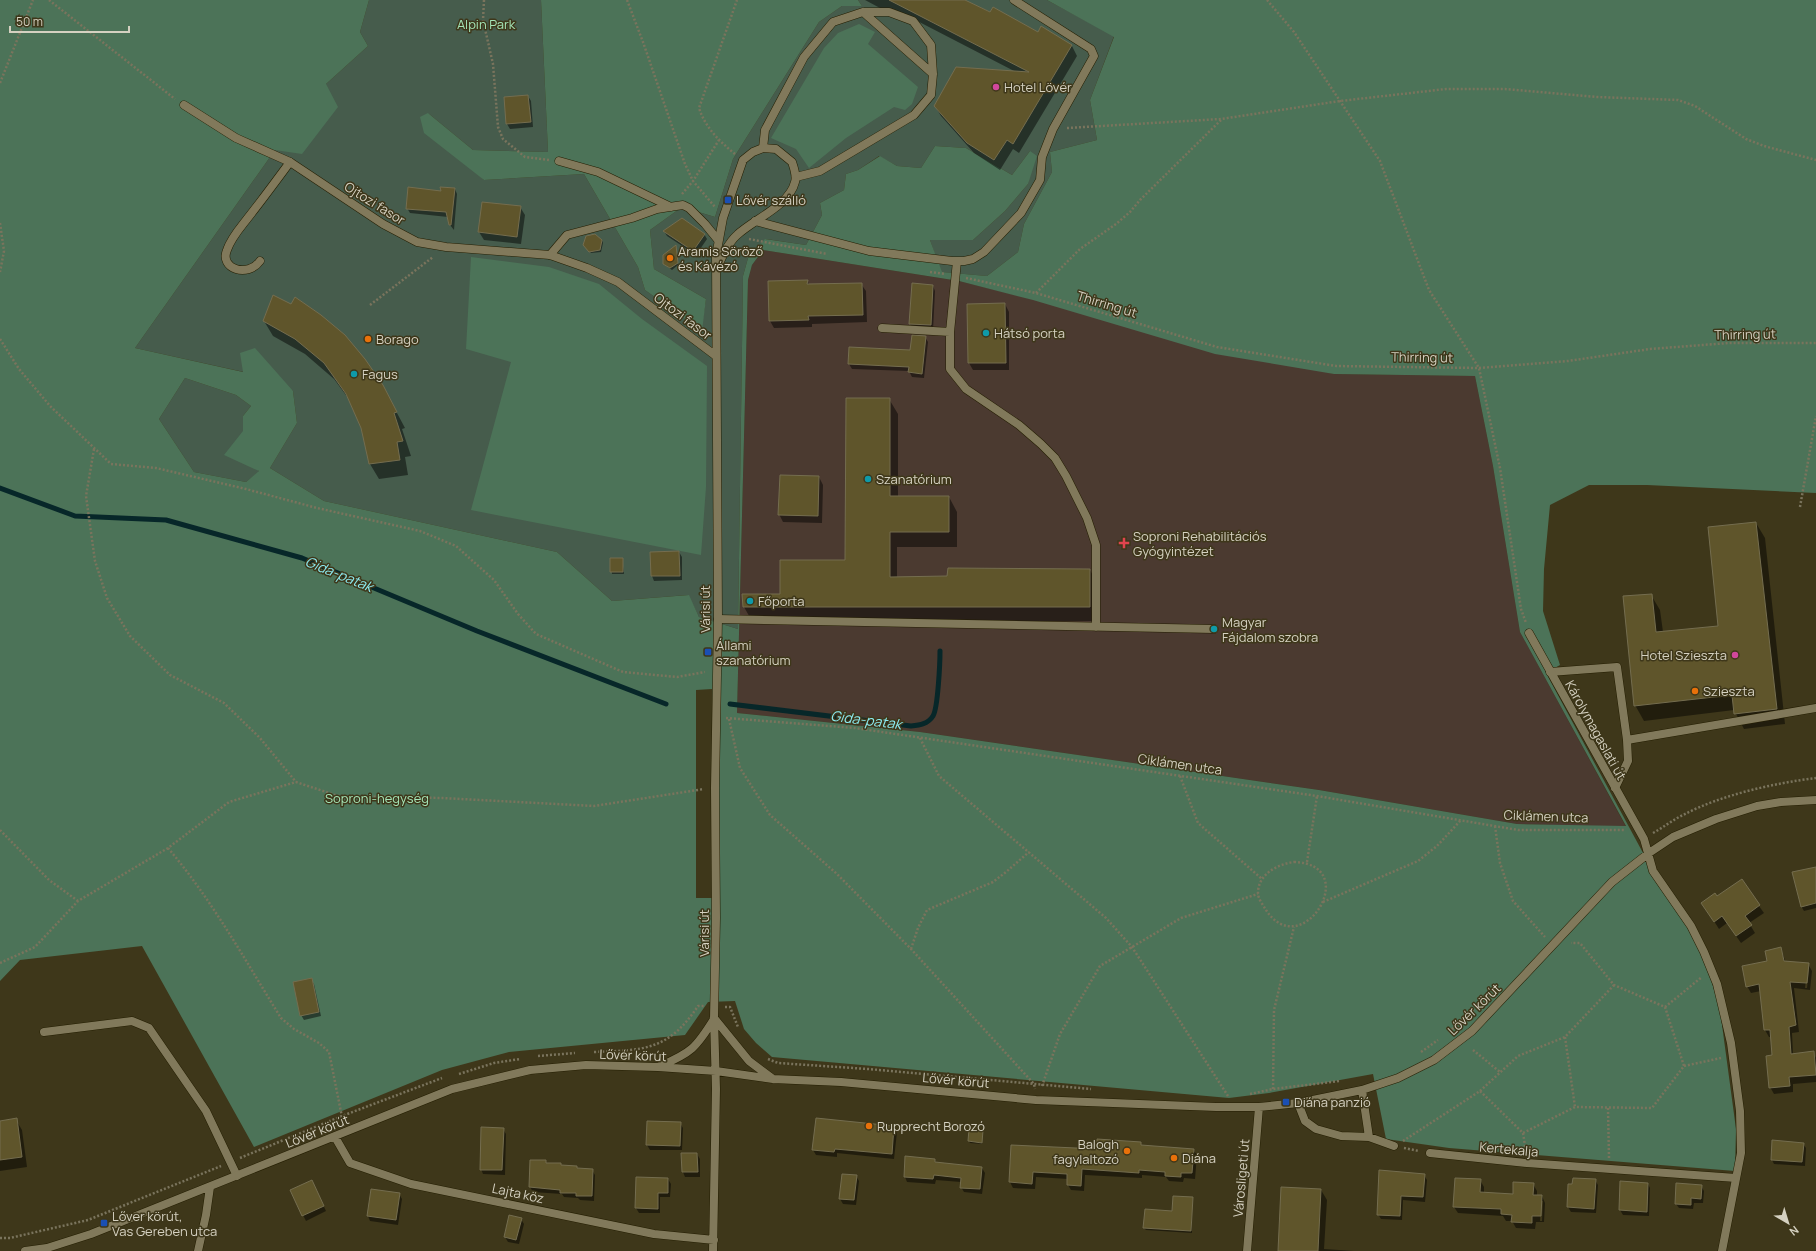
<svg xmlns="http://www.w3.org/2000/svg" width="1816" height="1251" font-family="Manrope,sans-serif">
	<style>
		.medical { fill: #4b3a30 }
		.green { fill: #465c4c }
		.forest { fill: #4c7358; fill-rule: evenodd }
		.shadow { fill: #0007; fill-rule: evenodd }
		.lines { fill: none; stroke-linecap: round; stroke-linejoin: round }
		.stream { stroke: #072729; stroke-width: 5 }
		.building { fill: #5f552b; stroke: #746d4f }
		.service-casing { stroke: #241e02; stroke-width: 9 }
		.minor-casing { stroke: #241e02; stroke-width: 9 }
		.path { stroke: #7a745d; stroke-width: 2.5; stroke-dasharray: 2 2; stroke-linecap: butt }
		.service { stroke: #81795b; stroke-width: 8 }
		.minor { stroke: #81795b; stroke-width: 8 }
		.hotel-dot { fill: #d1479c; stroke: #3e371a; stroke-width: 1.5 }
		.transit-dot { fill: #1a4fb4; stroke: #3e371a; stroke-width: 1.5 }
		.food-dot { fill: #e8710a; stroke: #3e371a; stroke-width: 1.5 }
		.culture-dot { fill: #0f9aa8; stroke: #3e371a; stroke-width: 1.5 }
		.health-dot { fill: #e0444e; stroke: #3e371a; stroke-width: 1.5 }
		.labels { text-anchor: middle; stroke-width: 3; stroke-linejoin: round; paint-order: stroke }
		.park-label { font-size: 13px; fill: #a4e5b7; stroke: #3e371a }
		.poi-label { font-size: 13px; fill: #d5d1c1; stroke: #3e371a; text-anchor: start }
		.street-label { font-size: 13px; fill: #d5d1c1; stroke: #3e371a }
		.water-label { font-size: 14px; font-style: italic; fill: #8cecf2; stroke: #3e371a }
	</style>
	<rect width="100%" height="100%" fill="#3e371a"/>
	<path class="medical" d="M763 250 959 281 1334 374 1475 376 1493 466 1520 632 1626 827 1517 824 1319 790 920 732 737 713 748 280 752 265Z"/>
	<path class="green" d="M369 0H541L548 152 473 150 428 113 484 180 584 174 638 267 645 290 701 330 706 299 654 269 650 230 682 207 715 217 733 159 819 22 842 6H862L858 0H1047L1114 36 1090 100 1097 140 1050 152 1052 172 1024 224 1018 252 987 276 941 272 930 240H973L1005 211 1028 184 1030 151 1012 175 966 148 935 146 921 168 897 166 879 156 858 170 846 174 844 190 820 203 822 215 806 245 766 239 748 258 743 276 738 629 699 617 688 595 612 601 557 552 324 501 270 468 297 423 293 391 244 372 135 348 275 150 326 84 368 46 360 32Z
		M185 378 236 395 251 406 243 416V431L259 472 246 482 194 472 159 419Z"/>
	<path class="forest" d="M0 0H369L360 32 368 46 326 84 338 107 302 154 275 150 135 348 243 372 240 353 255 348 293 391 297 423 270 468 324 501 557 552 612 601 689 595 699 617 738 629 743 276 748 258 765 239 806 245 822 215 820 203 844 190 846 174 858 170 880 156 897 166 921 168 935 146 966 148 1012 175 1030 151 1037 156 1028 184 1005 211 973 240H930L942 272 987 276 1018 252 1024 224 1052 172 1050 152 1097 140 1090 100 1114 37 1047 0H1816V493L1647 485H1589L1550 505 1544 569 1543 611 1560 665 1546 673 1663 890 1683 919 1707 966 1720 1010 1736 1129 1735 1171 1449 1148 1386 1139 1373 1074 1269 1093 1229 1098 772 1057 756 1043 744 1029 735 1001 708 1002 685 1035 509 1052 442 1070 254 1147 142 946 20 960 0 981ZM763 250 959 281 1033 300 1215 354 1334 374 1475 376 1493 466 1520 632 1626 826 1517 824 1319 790 920 732 737 713 748 280 752 265ZM185 378 236 395 251 406 243 416V431L224 455 259 471 246 482 194 472 159 419ZM712 689V898H696V690Z
		M541 0H858L862 6H842L819 22 733 159 715 217 682 207 650 230 654 269 706 299 702 331 645 290 638 267 584 174 484 180 424 133 420 117 428 113 473 150 548 152Z
		M859 24 875 32 868 44 918 87 912 104 905 110 894 107 846 138 809 168 796 149 771 138 824 48 838 33Z
		M471 257 549 267 599 284 642 319 707 366 706 487 701 555 471 510 511 362 466 349Z"/>
	<path class="shadow" d="M865 0H963L1038 33 1041 28 1072 46 1077 56 1019 153 1013 149 1000 170 974 153 941 116 935 106 1016 72 898 11 895 16Z
		M528 96 531 101 533 127 510 129 507 124 505 98Z
		M455 189 457 194 454 230 450 225 448 217 410 213 407 208 443 192Z
		M520 207 525 215 521 244 484 240 479 232Z
		M664 231 704 234 707 239 696 255 667 236Z
		M602 240 603 243 601 252 591 253 586 247Z
		M676 247 678 265 672 270 664 264Z
		M807 281 810 285 861 284 866 291 867 322 812 324V327L774 328 770 321Z
		M933 286 935 291 933 330 913 329 910 324Z
		M1005 304 1009 312V370H973L969 363Z
		M264 321 382 385 405 428 402 429 411 456 405 457 408 475 379 479 370 464 362 427 351 402 334 379 305 354 273 336Z
		M925 337 928 342 924 378 912 377 909 371 852 369 849 364 911 351Z
		M889 399 898 414V497H949L957 512V547H897V578L1090 570 1098 585V621H752L744 607 781 595 846 561Z
		M819 477 823 485 822 523 783 522 779 514Z
		M1756 523 1765 538 1785 724 1744 729 1734 710 1644 721 1635 705 1651 595 1660 610 1663 632 1719 626Z
		M679 552 682 557V580L654 581 652 576Z
		M611 559H622L624 574H612Z
		M1816 868V908L1804 911 1801 906Z
		M1741 881 1764 913 1749 923 1755 933 1741 943 1727 923 1719 929 1707 910 1717 898Z
		M1781 949 1786 963 1808 964 1812 971 1810 990 1794 988 1799 1032 1792 1033 1793 1054 1813 1052 1816 1058V1082L1793 1084V1092L1774 1094 1770 1087 1773 1056 1772 1037H1769L1765 1030 1761 991 1751 993 1747 986ZM1807 970H1809L1807 988H1805Z
		M311 980 314 984 321 1016 304 1020 301 1015Z
		M16 1120 22 1130 27 1167 0 1171V1122Z
		M680 1123 683 1128 682 1150H650L647 1145Z
		M894 1127 897 1132 894 1159 837 1153V1157L816 1155 813 1150Z
		M503 1129 506 1134 505 1175 483 1174 481 1169Z
		M982 1131V1144L970 1143 969 1141Z
		M1140 1143 1142 1146 1193 1150 1197 1155 1195 1179 1184 1178 1183 1182 1169 1181 1166 1177 1142 1175V1178L1085 1175 1084 1191 1071 1190 1068 1185V1179L1036 1177 1035 1189 1013 1188 1010 1182 1012 1146 1098 1150Z
		M1803 1144 1806 1148 1805 1166 1774 1164 1772 1160Z
		M682 1154H697L700 1159V1177H685L683 1172Z
		M934 1159 937 1163 982 1168 985 1173 982 1194 964 1192 961 1187V1182L936 1180 935 1184 907 1182 905 1177Z
		M545 1161 547 1164H561L562 1166 592 1170 595 1175 594 1201 580 1200 578 1198 564 1197 562 1194 533 1192 530 1187Z
		M1424 1175 1427 1180 1425 1202 1403 1200 1402 1220 1381 1219 1378 1214Z
		M856 1176 859 1181 856 1205 843 1204 840 1199Z
		M637 1178 668 1179 671 1184 670 1197H660V1213H639L636 1208Z
		M1480 1180 1484 1187V1193L1514 1195 1533 1184 1537 1191V1196H1542L1545 1203 1544 1222H1536L1535 1229 1516 1228 1512 1221H1506L1503 1216 1458 1213 1454 1207ZM1541 1201H1543L1542 1221H1540Z
		M1595 1180 1598 1185 1596 1213 1571 1212 1568 1207Z
		M1621 1182 1648 1184 1650 1188 1649 1216 1623 1215 1620 1210Z
		M314 1186 326 1211 306 1221 291 1191Z
		M1701 1186 1704 1191 1703 1203H1694L1693 1209 1679 1208 1676 1204Z
		M1321 1190 1327 1200 1324 1249 1354 1251H1279Z
		M399 1194 402 1199 398 1225 370 1221 368 1216Z
		M1192 1198V1233L1146 1230 1144 1228 1173 1212Z
		M521 1219 524 1224 519 1244 508 1242 505 1237Z"/>
	<g class="lines">
		<path class="stream" d="M0 488 75 516 166 520 302 558 477 631 666 704
			M730 704 911 726C920 725 928 724 933 716 938 708 940 662 940 651"/>
	</g>
	<path class="building" d="M889 0H965L990 12 993 7 1038 32 1041 26 1072 45 1013 144 1007 140 994 160 967 143 934 106 956 67 1029 72Z
		M528 95 531 122 506 124 504 97Z
		M408 187 441 191 440 187 455 188 451 225H449L446 212 406 209Z
		M482 202 521 206 517 237 478 232Z
		M682 218 705 234 693 251 663 231Z
		M595 234 602 240 600 250 589 252 583 245 586 236Z
		M676 245 678 263 670 268 663 264V255Z
		M808 280 807 284 862 283 863 315 808 316 809 320 769 321 768 281Z
		M912 283 933 285 931 325 909 324Z
		M273 295 291 304 295 297 321 315 345 335 365 359 383 385 397 412 394 413 403 441 397 442 400 460 369 464 361 428 346 394 324 363 295 339 263 321Z
		M1005 303 1006 363H968L967 304Z
		M912 335 926 336 922 374 908 372 909 367 848 364 849 347 910 350Z
		M846 398H890V496H949V532H890V577L947 576 948 568 1090 569V607H743L742 594H780V560H845Z
		M780 475 819 476 818 516 778 515Z
		M1756 522 1777 709 1734 714 1732 695 1634 706 1623 596 1652 594 1656 632 1718 626 1708 527Z
		M679 551 680 576H651L650 552Z
		M610 558H623V572H610Z
		M1816 867V903L1801 907 1792 872Z
		M1742 879 1760 905 1745 916 1752 925 1736 936 1722 916 1714 922 1701 903 1715 893 1717 896Z
		M1781 947 1784 961 1809 963 1807 983 1790 982 1796 1025 1789 1027 1791 1054 1814 1051 1816 1075 1789 1077 1790 1086 1769 1088 1766 1056 1772 1055 1770 1030H1764L1759 984 1746 987 1742 966 1767 961 1765 951Z
		M312 978 319 1012 300 1016 293 982Z
		M17 1118 22 1157 0 1160V1121Z
		M816 1118 894 1126 892 1154 835 1149 834 1152 812 1150Z
		M647 1121 681 1122 680 1146 646 1145Z
		M481 1127 504 1128 502 1170H480Z
		M969 1129 983 1130 982 1143 968 1141Z
		M1097 1139 1141 1142V1145L1194 1149 1192 1173H1181V1177L1165 1176V1172L1139 1170V1173L1082 1169 1081 1186 1067 1185V1174L1033 1172 1032 1184 1009 1182 1011 1145 1097 1149Z
		M1772 1140 1804 1143 1802 1162 1771 1160Z
		M681 1153H697L698 1172H682Z
		M905 1156 935 1159V1162L982 1167 980 1189 960 1188 961 1178 934 1175 933 1179 904 1177Z
		M530 1160H546V1163H561V1165L577 1166V1168L593 1169 592 1196H576V1193H560V1190L529 1187Z
		M1379 1170 1425 1174 1423 1197 1401 1196 1400 1216 1377 1215Z
		M842 1174 857 1175 854 1200 839 1199Z
		M636 1177 668 1178V1193H658V1209L635 1208Z
		M1455 1178 1481 1179 1480 1192 1513 1194V1182L1534 1183 1533 1195H1542L1541 1216H1532V1223L1511 1222 1512 1215 1501 1214V1209L1453 1207Z
		M1573 1178 1596 1179 1594 1209 1567 1207 1568 1184H1572Z
		M312 1180 324 1206 302 1216 290 1190Z
		M1620 1181 1648 1183 1647 1212 1619 1210Z
		M1676 1183 1702 1185 1701 1199 1691 1198V1205L1675 1204Z
		M1281 1187 1321 1189 1318 1251H1278Z
		M371 1189 400 1193 396 1220 367 1216Z
		M1173 1196 1193 1197 1191 1231 1143 1228 1145 1209 1172 1211Z
		M509 1215 522 1218 516 1240 504 1237Z"/>
	<g class="lines">
		<g class="service-casing">
			<path id="service" d="M863 12 933 74
				M763 148 765 130 804 57 833 22 863 12H889L913 21 931 45 933 74 931 95 914 115 820 171 796 177
				M559 161 598 172 671 207
				M755 221 869 251 952 261H964L973 259 984 252 1021 213 1040 180 1042 157 1053 129 1094 56 1091 49 1014 0
				M550 255 567 235 632 218 657 209 676 206 683 205 689 208 705 224 718 240
				M260 261C248 278 219 269 227 250 231 238 240 228 247 219 262 200 276 181 290 162
				M957 261 950 332V369L966 389 1019 425 1041 444 1055 458 1066 476 1087 518 1096 545V627
				M882 328 950 332
				M718 619 1214 629
				M1550 672 1617 667 1627 740 1816 708
				M1615 788 1628 761 1627 740
				M44 1032 132 1021 149 1028 206 1111 237 1176"/>
		</g>
		<g class="minor-casing">
			<path id="minor" d="M184 105 236 138 290 162 383 224 417 242 446 247 550 255 587 268 618 282 716 356
				M1529 633 1644 839 1653 871 1691 926 1704 952 1717 984 1731 1043 1740 1111 1741 1153 1722 1251
				M714 1018 749 1061 773 1079
				M660 1066C691 1053 696 1048 714 1019
				M1362 1090 1369 1137
				M1298 1103 1305 1121 1316 1129 1341 1136 1369 1137 1394 1146
				M335 1137 350 1163 411 1184 654 1234 714 1240
				M1430 1153 1527 1163 1736 1178
				M25 1251 47 1248 91 1234 452 1089 530 1070 586 1065 658 1067 716 1071 773 1079 841 1082 1036 1100 1216 1107H1259L1298 1103 1362 1090 1398 1078 1434 1060 1472 1031 1612 882 1649 853 1673 837 1716 819 1757 806 1781 802 1816 800
				M198 1251 206 1215 210 1187
				M713 1251 716 1089 714 1018 716 918 715 788 718 619 716 256 723 218 743 160 753 152 763 148 776 149 792 162C794 168 797 176 795 182 789 206 754 219 737 235 727 244 721 259 716 271
				M1247 1251 1259 1107"/>
		</g>
		<path class="path" d="M49 0 175 99
			M484 0 483 20 493 64 498 127 503 139 525 157 549 160
			M627 0 643 42 685 164 693 181 715 207
			M1267 0 1294 32 1380 161 1429 290 1479 368 1500 468 1521 609 1526 623
			M0 83 33 0
			M1067 128 1221 119 1340 101 1446 89H1505L1597 97 1678 100 1695 106 1746 139 1764 146 1816 160
			M735 154C719 141 705 127 699 108L737 0
			M682 194 693 181 719 140
			M0 223 4 251 0 272
			M749 239 827 254
			M930 272 945 274
			M966 278 1036 293 1217 347 1336 366 1479 368 1568 361 1650 349 1729 343H1816
			M1036 293 1080 249 1116 224 1130 212 1140 200 1221 120
			M370 305 433 257
			M0 339 19 369 50 406 111 464 156 468 246 489 317 508 420 531 456 546 494 580 518 614 536 634 623 672 677 677 705 672
			M94 449 86 496 95 561 107 598 130 636 170 675 224 703 260 738 296 782
			M1800 507 1816 416
			M726 718 855 728 1317 796 1518 830H1625
			M729 719 740 768 770 815 837 874 911 949 1034 1084 1035 1089
			M920 738 939 776 1106 918 1132 947 1228 1096
			M1180 776 1198 823 1262 879
			M1495 826 1500 863 1513 901 1545 937
			M0 830 49 880 78 901
			M1653 833C1664 827 1674 819 1685 814 1721 795 1775 783 1816 778
			M168 848C212 900 245 960 281 1018L294 1029 319 1043 329 1052 343 1122
			M1294 862C1364 864 1302 965 1266 910 1263 905 1258 899 1258 893 1258 874 1278 864 1294 862Z
			M1307 862 1317 796
			M1323 902 1418 861 1437 846 1461 820
			M911 949 918 928 927 910 993 882 1006 872 1029 852
			M0 963 35 947 78 901 168 848 229 802 296 782 338 796 442 798 594 806 704 789
			M725 1007H730L738 1027
			M1665 1007 1702 977
			M1449 1032 1476 1007
			M1565 1037 1575 1107
			M1473 1050 1500 1072
			M594 1052C644 1050 668 1051 698 1006H704
			M1421 1052 1438 1040
			M538 1056 575 1053
			M768 1059 778 1063 868 1069 1091 1089
			M1684 1066 1721 1058
			M459 1074 494 1063 520 1059
			M1042 1086 1060 1034 1100 966 1181 918 1258 894
			M1273 1089 1274 1010 1294 927
			M1480 1091 1518 1056 1565 1037 1614 985
			M1250 1094 1273 1089 1340 1081
			M1608 1108 1609 1158
			M1523 1133 1526 1152
			M1403 1141 1480 1091 1523 1133 1575 1107 1652 1108 1684 1066 1665 1007 1614 985 1580 943H1571
			M1404 1148 1419 1151
			M240 1158 342 1116 442 1078
			M0 1238H10L88 1220 221 1166"/>
		<use href="#service" class="service"/>
		<use href="#minor" class="minor"/>
	</g>
	<g class="hotel-dot">
		<circle cx="996" cy="87" r="4"/>
		<circle cx="1735" cy="655" r="4"/>
	</g>
	<g class="transit-dot">
		<rect x="724" y="196" width="8" height="8" rx="2"/>
		<rect x="704" y="648" width="8" height="8" rx="2"/>
		<rect x="1282" y="1098" width="8" height="8" rx="2"/>
		<rect x="100" y="1219" width="8" height="8" rx="2"/>
	</g>
	<g class="food-dot">
		<circle cx="670" cy="258" r="4"/>
		<circle cx="368" cy="339" r="4"/>
		<circle cx="1695" cy="691" r="4"/>
		<circle cx="869" cy="1126" r="4"/>
		<circle cx="1127" cy="1151" r="4"/>
		<circle cx="1174" cy="1158" r="4"/>
	</g>
	<g class="culture-dot">
		<circle cx="986" cy="333" r="4"/>
		<circle cx="354" cy="374" r="4"/>
		<circle cx="868" cy="479" r="4"/>
		<circle cx="750" cy="601" r="4"/>
		<circle cx="1214" cy="629" r="4"/>
	</g>
	<path class="health-dot" d="M1122 537h4v4h4v4h-4v4h-4v-4h-4v-4h4z"/>
	<g class="labels">
		<g class="park-label">
			<text x="486" y="29">Alpin Park</text>
			<text x="377" y="803">Soproni-hegység</text>
		</g>
		<g class="poi-label">
			<text x="1004" y="92">Hotel Lövér</text>
			<text x="736" y="205">Lővér szálló</text>
			<text x="678" y="256">Aramis Söröző<tspan x="678" dy="15">és Kávézó</tspan></text>
			<text x="994" y="338">Hátsó porta</text>
			<text x="376" y="344">Borago</text>
			<text x="362" y="379">Fagus</text>
			<text x="876" y="484">Szanatórium</text>
			<text x="1133" y="541">Soproni Rehabilitációs<tspan x="1133" dy="15">Gyógyintézet</tspan></text>
			<text x="758" y="606">Főporta</text>
			<text x="1222" y="627">Magyar<tspan x="1222" dy="15">Fájdalom szobra</tspan></text>
			<text x="716" y="650">Állami<tspan x="716" dy="15">szanatórium</tspan></text>
			<text x="1727" y="660" text-anchor="end">Hotel Szieszta</text>
			<text x="1703" y="696">Szieszta</text>
			<text x="1294" y="1107">Diána panzió</text>
			<text x="877" y="1131">Rupprecht Borozó</text>
			<text x="1119" y="1149" text-anchor="end">Balogh<tspan x="1119" dy="15">fagylaltozó</tspan></text>
			<text x="1182" y="1163">Diána</text>
			<text x="112" y="1221">Lőver körút,<tspan x="112" dy="15">Vas Gereben utca</tspan></text>
		</g>
		<g class="street-label">
			<text transform="translate(375 203) rotate(32)" y="5">Ojtozi fasor</text>
			<text transform="translate(1107 304) rotate(17)" y="5">Thirring út</text>
			<text transform="translate(683 316) rotate(37)" y="5">Ojtozi fasor</text>
			<text transform="translate(1745 334) rotate(-1)" y="5">Thirring út</text>
			<text transform="translate(1422 357) rotate(1)" y="5">Thirring út</text>
			<text transform="translate(705 609) rotate(-90)" y="5">Várisi út</text>
			<text transform="translate(1596 730) rotate(61)" y="5">Károlymagaslati út</text>
			<text transform="translate(1180 764) rotate(8)" y="5">Ciklámen utca</text>
			<text transform="translate(1546 816) rotate(2)" y="5">Ciklámen utca</text>
			<text transform="translate(704 933) rotate(-90)" y="5">Várisi út</text>
			<text transform="translate(1474 1009) rotate(-44)" y="5">Lővér körút</text>
			<text transform="translate(633 1055) rotate(2)" y="5">Lővér körút</text>
			<text transform="translate(956 1080) rotate(5)" y="5">Lővér körút</text>
			<text transform="translate(317 1131) rotate(-22)" y="5">Lővér körút</text>
			<text transform="translate(1509 1149) rotate(5)" y="5">Kertekalja</text>
			<text transform="translate(1241 1178) rotate(-85)" y="5">Városligeti út</text>
			<text transform="translate(518 1193) rotate(12)" y="5">Lajta köz</text>
		</g>
		<g class="water-label">
			<text transform="translate(339 574) rotate(22)" y="5">Gida-patak</text>
			<text transform="translate(866 720) rotate(7)" y="5">Gida-patak</text>
		</g>
	</g>
	<g transform="translate(1788 1223) rotate(142)" stroke="#3e371a" stroke-width="3" paint-order="stroke">
	<path d="M0-3L7 15L0 10L-7 15Z" fill="#d5d1c1"/>
	<text y="-6" font-size="11" font-weight="bold" text-anchor="middle" fill="#d5d1c1">N</text>
	</g>
	<path d="M10 26v6h119v-6" fill="none" stroke="#d5d1c1" stroke-width="2"/>
	<text x="16" y="26" font-size="12" fill="#d5d1c1" stroke="#3e371a" stroke-width="3" paint-order="stroke">50 m</text>
</svg>
